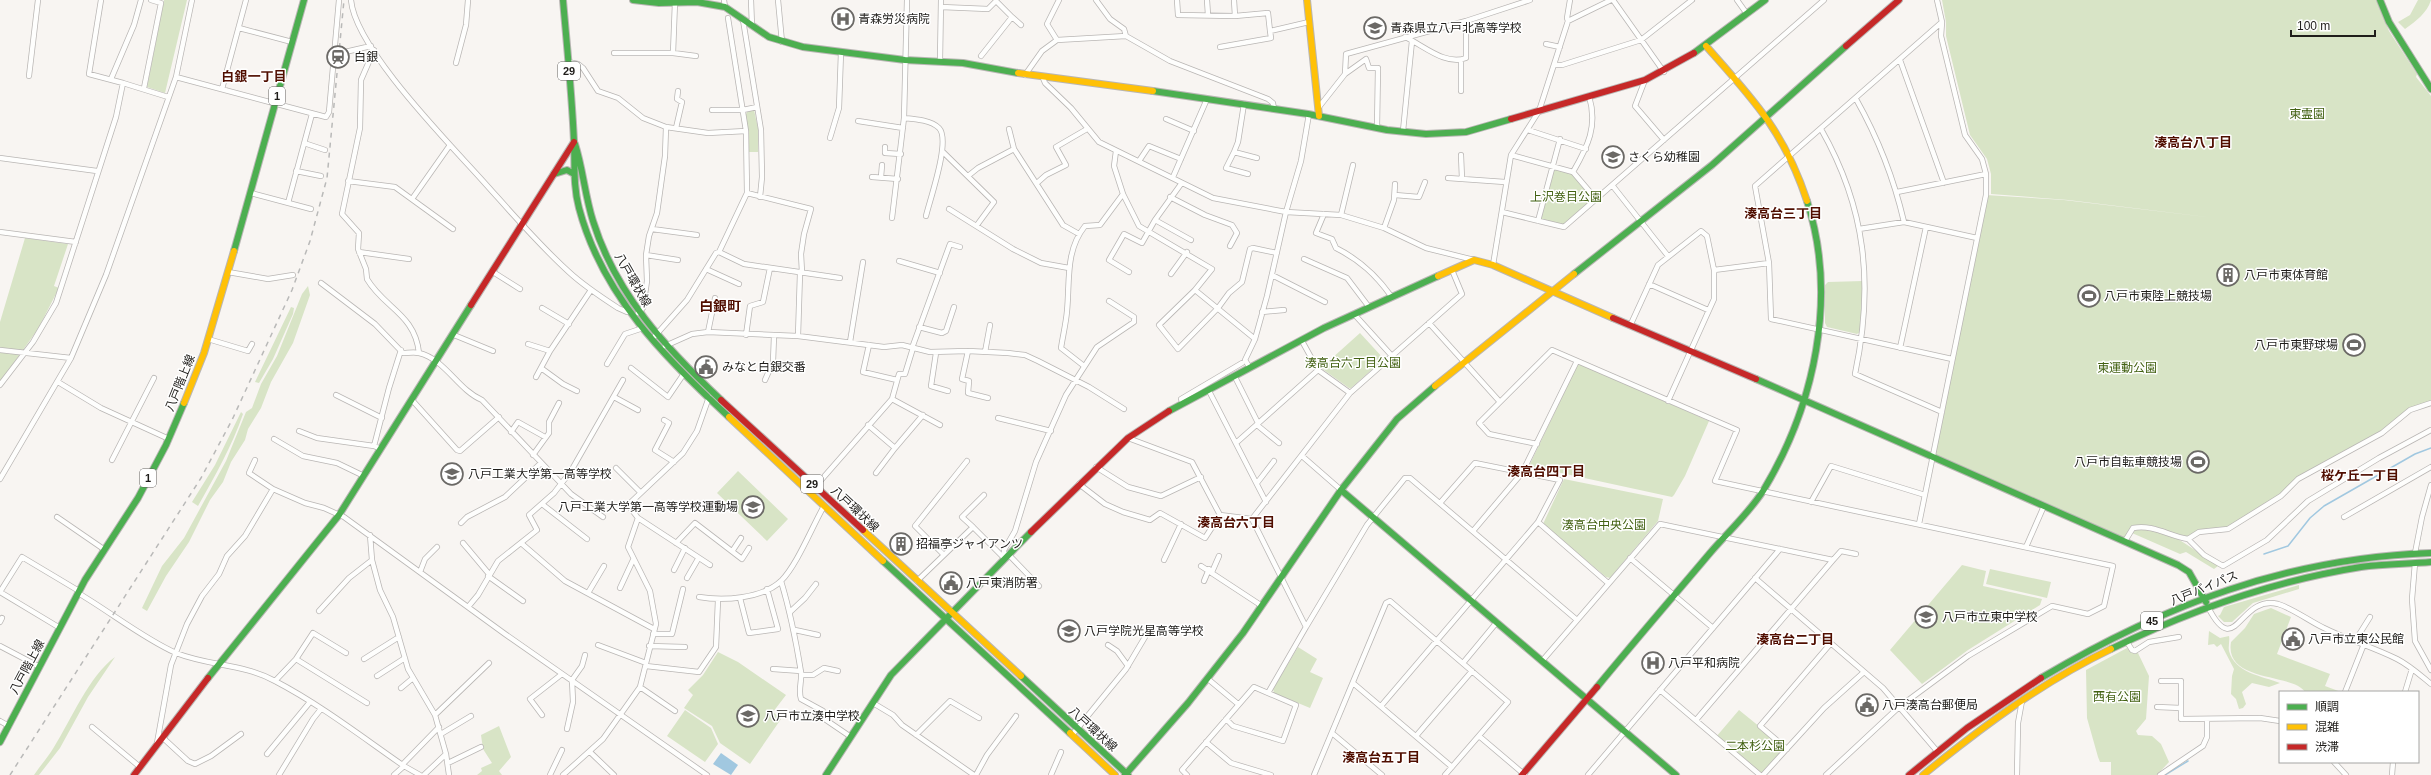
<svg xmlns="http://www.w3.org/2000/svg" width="2431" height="775" font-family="Helvetica,'Noto Sans JP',sans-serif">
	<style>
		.green { fill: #d8e4c6 }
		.water { fill: #a1c8e0 }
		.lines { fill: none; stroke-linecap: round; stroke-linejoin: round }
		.stream { stroke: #a1c8e0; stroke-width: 1.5 }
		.street-casing { stroke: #b9b6b4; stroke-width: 6 }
		.fast-casing { stroke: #b9b6b4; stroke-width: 8 }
		.slow-casing { stroke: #b9b6b4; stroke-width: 8 }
		.jam-casing { stroke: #b9b6b4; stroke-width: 8 }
		.street { stroke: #fefefd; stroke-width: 4.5 }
		.fast { stroke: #4caf50; stroke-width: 6 }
		.slow { stroke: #ffc107; stroke-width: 6 }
		.jam { stroke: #c62828; stroke-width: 6 }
		.rail { stroke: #b9b9b8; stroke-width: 1.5; stroke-dasharray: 5 5; stroke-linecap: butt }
		.labels { text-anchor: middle; stroke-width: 3; stroke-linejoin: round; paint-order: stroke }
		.shield { fill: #fff; stroke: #62615f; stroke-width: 1 }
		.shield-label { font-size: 11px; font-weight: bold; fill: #1f1d1a }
		.poi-label { font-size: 12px; fill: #1f1d1a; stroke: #fff; text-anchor: start }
		.park-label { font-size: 12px; fill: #426112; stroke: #fff }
		.street-label { font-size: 12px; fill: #1f1d1a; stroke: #fff }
		.neighbourhood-label { font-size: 13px; font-weight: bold; fill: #500e00; stroke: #fff }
		.quarter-label { font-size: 14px; font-weight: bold; fill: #500e00; stroke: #fff }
	</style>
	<rect width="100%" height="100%" fill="#f8f5f2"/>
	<path class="green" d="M164 0H187L165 93 147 87Z
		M1942 0H2376L2389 31 2417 74 2416 77 2431 96V403L2410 410 2382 433 2298 479 2281 496 2228 529 2199 532 2188 539 2164 531 2133 528 2125 541 1933 457 1986 195 2064 200 2215 218 2068 200 1991 194V174L1987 159 1970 135 1946 36V22Z
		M2418 0H2431C2427 13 2416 21 2405 29L2398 22 2410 15Z
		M754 110 758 128V152H748L746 114 748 111Z
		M1552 166 1573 172 1596 199 1564 227 1538 221Z
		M25 238 68 244 54 286 59 288 38 329 0 382V322Z
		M1863 281 1860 332 1857 334 1827 327 1825 323V285L1828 282Z
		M308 286 310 295 293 343 271 382 261 408 248 429 245 440 231 462 223 482 210 500 189 542 166 576 147 611 142 608 162 566 184 538 226 461 246 412 252 408 261 384 277 356 302 294Z
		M291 307 294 308 293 314 273 359 259 383 255 382Z
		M1360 333 1384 359 1351 388H1349L1321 368Z
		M1580 364 1709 421 1685 476 1674 495 1672 497 1529 466 1577 366Z
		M241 412 243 414C232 446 215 476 198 506L192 502 215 465Z
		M738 471 788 519 767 541 717 493Z
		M1564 479 1663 499 1658 521 1610 578 1606 577 1543 524Z
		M2134 530C2166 524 2193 550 2218 566L2214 569 2186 552 2180 554 2132 533Z
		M1962 565 1986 571 1983 586 2042 599 2040 605 1968 650 1922 684 1890 650Z
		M1990 569 2051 582 2047 598 1986 584Z
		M2299 585V589L2253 603 2232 622H2224L2218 616 2220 615 2224 607Z
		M2271 608 2291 617 2277 654 2330 674 2325 686 2341 692H2305C2294 673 2224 683 2231 642L2245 628 2254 614Z
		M2209 631 2220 638 2229 636C2230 641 2228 646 2229 651 2235 673 2262 676 2280 683L2269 687 2252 683 2242 692 2246 704 2243 708 2239 709 2236 699 2231 694 2232 676 2234 669 2221 644 2217 647 2214 644 2208 645Z
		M1298 647 1317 659 1310 672 1323 678 1310 708 1274 693 1273 689Z
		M2127 648 2132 653H2138L2149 676 2146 719 2136 731 2138 735 2152 736 2161 744 2169 762 2157 775H2111V762H2100L2098 757 2087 718 2086 670Z
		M718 652 738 662 786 695 773 712 781 719 750 764 720 743 712 726 684 708 693 695 688 690 703 675Z
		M115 657 88 697 60 748 39 775H34C40 766 48 757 54 747 71 720 89 676 115 657Z
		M685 710 711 728 718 744 705 762 667 736Z
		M1739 710 1787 749 1763 775 1716 737Z
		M499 726 511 757 499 771 502 775H477L482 771 481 768 492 763 483 749 481 735Z"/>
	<path class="water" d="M721 753 738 765 731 775 713 764Z"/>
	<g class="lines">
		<path class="stream" d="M2264 554 2288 546 2310 518 2324 506 2415 454 2431 448
			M2165 775 2188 761"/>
		<g class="street-casing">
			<path id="street" d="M351 0C355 48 448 142 482 180 510 211 538 244 569 272 584 286 601 297 618 308L627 312
				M724 0 725 7
				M751 0 752 26
				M778 0 782 42
				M1096 0 1110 19 1124 29 1126 36 1170 61 1268 99 1273 103 1274 109
				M1177 0 1178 15 1235 16 1268 13 1270 31 1309 22
				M1207 0 1208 15
				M1234 0 1235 16
				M1613 0 1664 72
				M1737 0 1747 14
				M941 7 988 9 996 1 1012 17 981 56
				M1012 17 1021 25
				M743 20 761 130 762 177 760 197
				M1568 21 1611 0
				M1942 22 1755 186 1769 263 1771 319 1952 359
				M239 28 292 42
				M1405 37C1423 45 1445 66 1466 58V21
				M1057 40 1047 24 1059 0
				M1546 44 1560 47
				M1220 47 1271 38 1270 31
				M374 50 361 80 360 128 342 214 359 233 358 249 366 269 367 279C384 308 415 314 419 353
				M345 52 371 46
				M614 53H673L675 2
				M673 53 696 56
				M1461 60V91
				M1900 60 1944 183
				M940 61 941 0
				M568 62 578 64 583 68 598 91 618 98 643 118 666 127 665 156 657 213 649 236 646 255 647 281 643 308 638 313
				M456 63 466 25 468 0
				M1554 65H1562L1641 40 1692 0
				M1345 74 1366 59 1369 68H1378L1377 128
				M1025 75 1042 51 1057 40 1126 36
				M29 76 38 0
				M176 77 326 117 329 112 339 0
				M1043 78 1045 83 1071 108 1099 142 1213 198 1286 212 1341 215 1384 228 1426 248 1474 260
				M111 79 134 25 141 0
				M1645 80 1635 106 1664 140
				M123 83 168 97
				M144 88 161 3 151 0
				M222 89 246 0
				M1856 99C1878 138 1894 179 1904 222
				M1244 104 1238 142 1234 152 1257 158
				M1319 107 1345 74 1346 54 1466 21 1530 0
				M712 110H743L757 107
				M904 118C915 119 931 120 939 128 951 140 930 199 926 216
				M1166 119 1194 131
				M858 121 903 128
				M666 127 708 133 746 131
				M676 128 682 102 677 99 678 91
				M1009 129 1014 149 1063 225 1079 234
				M1821 129C1866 208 1874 285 1855 374L1942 412
				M1528 130 1586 149
				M1403 131 1412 41
				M830 138 839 108 841 52
				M304 143 325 150
				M885 147V153L901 154
				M1116 151 1114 166 1123 194 1139 226 1212 269 1195 290 1255 339
				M943 152 994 202 977 225
				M1234 152 1226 168 1248 174
				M1461 155 1462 179
				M1511 155 1573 172 1596 199
				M0 158 97 171
				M1139 161 1149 146 1181 159
				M296 171 321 176
				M1573 172C1588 146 1598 126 1589 96
				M968 176 978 168 1014 149
				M872 177 898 179
				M881 177 882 165
				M1173 177 1207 99
				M1448 178 1505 182
				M348 181 395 187 453 229
				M1037 183 1046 175 1066 165 1056 147 1087 129
				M1612 185 1668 256
				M1897 192 1986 174
				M251 193 311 209
				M747 193 811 209 804 234 801 254 802 272
				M1395 195 1419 197 1425 182
				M1170 197 1205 215 1232 225 1237 233 1230 246
				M412 199 450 145
				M288 203 312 114
				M949 209 1013 249 1041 263 1069 268
				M1502 212 1564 227 1824 0
				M1324 214 1316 233 1332 239 1336 248C1360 260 1376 275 1391 296
				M1341 215 1353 165
				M892 218 904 118 907 0
				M1155 220 1191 240
				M1538 221 1560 139
				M1384 228 1394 200 1395 184
				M652 229 697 235
				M1859 229 1904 222 1977 238
				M0 232 76 242
				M359 252 409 259
				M719 252 744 264 840 278
				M646 255 678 260
				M1304 259 1347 278 1369 307
				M899 261 940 273
				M1493 265 1511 155 1539 111 1568 21 1567 18 1570 0
				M706 269 739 284
				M1714 270 1769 263
				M228 272 268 279 293 275
				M493 272 520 289
				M1129 272 1109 260 1124 234 1142 243 1155 220 1181 184
				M1171 274 1187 252
				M1272 275 1325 302
				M321 283 375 324 403 353C408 353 414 352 419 353 445 359 458 390 482 400L571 494 603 517
				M1649 284 1708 310
				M1195 290 1159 325 1178 349 1218 308 1229 293 1242 282 1250 249 1253 248 1277 253
				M542 308 569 324
				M1262 312 1284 310
				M1354 314 1392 356
				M1429 323 1500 402
				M1630 326 1658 265 1701 231 1707 236 1714 270V299L1668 401
				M919 327 942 333 946 331 954 307
				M708 332 715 298
				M454 335 493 351
				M746 335 750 306 763 302 770 268
				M655 336 687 300 716 253 719 252 747 193 746 131 728 18
				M798 336 800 273
				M208 339 248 351 252 344
				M1302 341 1318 370 1350 393
				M850 342 863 262
				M528 344 550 351
				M869 345 863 372 897 380
				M665 346 692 334 708 332 798 336 884 347 902 345 930 352 968 351 1008 353 1025 355 1038 361 1089 387 1124 409
				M912 348 950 244 960 247
				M1900 348 1926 227
				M0 350 71 358
				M968 351 962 379 969 381 968 393 988 398
				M985 352 990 325
				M936 353 931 386 948 391
				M607 364 625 334 640 329
				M1084 366 1061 348C1063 335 1066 323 1067 311 1070 281 1065 251 1085 226L1100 225 1123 194
				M541 368 563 384 577 391
				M631 368 668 397 683 375
				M1250 368 1245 360 1255 339 1267 296 1286 212 1301 161 1309 114
				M536 377 550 351 591 290
				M1235 377 1258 423
				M765 380 773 362 774 336
				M58 382 101 408 169 439
				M0 385 33 342 56 303 116 117 123 83 89 74 101 0
				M1209 391 1266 502
				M336 395 382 418
				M614 397 638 410
				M892 399 940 425
				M412 400 457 450 460 451 499 417
				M1183 404 1181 399 1242 363
				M998 418 1051 431
				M664 420 669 423 655 450 674 462
				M868 425 895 448 923 415
				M1257 425 1279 443
				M299 431 317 438 374 446 381 449
				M511 432 518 422 545 437
				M1128 438 1192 462 1220 515 1252 519 1306 627 1367 525 1405 478H1410L1577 620
				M274 439 303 456 337 463 364 476
				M1236 443 1318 370
				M1537 444 1489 434 1479 423 1552 350 1737 430 1715 481 2113 566 2104 606 2088 614 2052 606 1968 656 1899 707 1826 775
				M374 446 389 388 401 350
				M533 455 549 433V422L559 403
				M1302 456 1341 490
				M112 460 154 378
				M255 460 249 473 273 489
				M1096 467 1128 487 1161 496 1201 477
				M616 468 640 492
				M876 473 895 448
				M0 479 71 358 106 275 176 77 192 0
				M1257 483 1274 461
				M1079 484 1105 504 1123 512 1150 520 1160 513 1205 538 1220 515
				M815 487 892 399 899 374H905L913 348
				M1811 502 1831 466 1925 495
				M542 504 587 539
				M57 517 105 550
				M2344 517 2431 467
				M638 518 710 565
				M1252 519 1350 393 1462 294 1452 270
				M1538 522 1608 583
				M461 523 467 517 505 497 541 463
				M1919 524 1986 195V174L1982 159 1965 135 1941 36 1942 22 1937 0
				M973 527 962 517 984 495
				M1473 531 1522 473 1577 361
				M370 535 372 560 380 590 393 617 408 669 435 715 446 754 449 775
				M2188 539 2204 555 2223 566 2267 540 2308 501 2379 458 2431 430
				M2125 541 2133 528C2153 524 2169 536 2188 539L2199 532 2228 529 2281 496 2298 479 2382 433 2410 410 2431 403
				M463 543 489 574
				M521 543 565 581 654 629
				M676 543 695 523 742 559 749 548
				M2026 547 2044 506
				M733 550 741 538
				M2415 553 2422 517 2431 485
				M1008 554 1039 586
				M944 555 915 526 967 461
				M1004 558V550L1015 531 1036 462 1066 395 1097 347 1134 322V317L1109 301
				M1630 558 1713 628
				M1164 560 1181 524
				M2415 563 2412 599 2415 641 2431 670
				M1201 566 1262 606
				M674 570 685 548
				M420 572 425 559 437 547
				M1212 572 1219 556
				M488 576 523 601
				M687 578 698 559
				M1755 578 1883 688 1937 751
				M781 581C790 611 796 641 801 672 802 682 798 690 801 699L823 711 826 720 851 737
				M917 581 973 527 1004 558
				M1204 581 1209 569
				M620 588 633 560
				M0 592 22 557 79 591
				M0 592 60 628
				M78 593C109 611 144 639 176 653 209 666 244 664 275 681 321 705 362 737 404 766
				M588 593 604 566
				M699 597C723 601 762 599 781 581 797 565 812 527 824 506
				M740 598 749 633 778 629 767 589
				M468 607 478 595 498 561 537 530 529 515 554 493 571 471 623 380
				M2208 607C2236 662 2239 594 2278 604 2294 609 2309 621 2324 628 2348 640 2373 647 2397 659 2409 665 2420 675 2431 684
				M319 611 349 578 372 560
				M790 612 805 598 816 584
				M0 622 2 618
				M795 630 818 635
				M653 634H672L683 589
				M2355 641 2370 617
				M2127 642 2132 650 2135 651 2149 642 2179 637
				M598 645 646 663
				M1108 645 1117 651 1128 666
				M0 646 40 667
				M649 646 685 647
				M296 659 367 703
				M364 659 399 637
				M1542 661 1660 524 1833 560
				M1463 663 1497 622
				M646 666 699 672 716 647 718 600
				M773 669 801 671
				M802 675H813L824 668 838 671
				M377 676 405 658
				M1208 679 1238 704
				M275 681 296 659 313 633 346 653
				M2161 681H2181V719L2260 718 2280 721
				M1353 683 1452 767
				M640 687 675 711
				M401 688 413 678
				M1660 690 1760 775
				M2345 692 2364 644
				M2405 692 2412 669
				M1268 693 1306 627
				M873 703 893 715 902 725 974 775
				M1381 706 1538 522 1560 480 1475 463 1440 503
				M2157 707 2181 708
				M435 715 489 663
				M542 715 530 699 562 674
				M1696 720 1833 560 1841 551 1856 554
				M0 721 9 726
				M92 727 140 767
				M567 729 573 702 572 680 582 666 585 655
				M1332 733 1382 775
				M441 734 471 716
				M916 735 950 701 979 718
				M1072 735 1126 669 1145 637
				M1416 736 1472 671
				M1479 736 1525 775
				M162 737 188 761 195 764 211 756 241 734
				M1206 742 1231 763 1271 775
				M157 743 171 665 187 624 202 596 219 574 227 556 245 536 273 489 305 503 324 508 344 517 505 634 707 775
				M1787 749 1760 726 1831 643
				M590 752 614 775
				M267 754 310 702
				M2334 762 2346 775
				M448 763 481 747
				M402 765 439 727
				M279 775 313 719 321 709
				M394 775 404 766 420 775
				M424 775 446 754
				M550 775 562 750
				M563 775 603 739 640 687 656 624 650 591 628 547 638 518 628 505 683 453 697 431 709 397
				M976 775 987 755 1016 716
				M1051 775 1061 752
				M1187 775 1182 770 1254 687 1296 705 1283 741 1233 726 1226 719
				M1314 775 1386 603 1390 601 1508 702 1445 775
				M1588 775 1780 549
				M1763 775 1824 708 1864 672
				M2017 775 2018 723 2022 701
				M2160 775 2203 746 2207 737V720
				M2392 775 2393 762"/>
		</g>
		<g class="fast-casing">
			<path id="fast" d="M563 0C567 47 572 95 574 142 575 164 573 186 579 208 602 295 665 358 729 417
				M633 0 659 3 697 2 725 7 769 37 803 47 905 60 963 63 1018 73
				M2380 0 2389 22 2431 89
				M1694 53 1765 0
				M1153 91 1308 114 1387 130 1426 134 1466 132 1511 119
				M575 144C583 169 585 196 593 221 616 295 666 348 721 400
				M554 174 567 170 574 174
				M234 251 304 0
				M1574 274 1712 165 1846 46
				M1756 379 2178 565 2189 572 2206 602
				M1169 411 1324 328 1438 276
				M1341 490 1676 775
				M883 561 1070 733
				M2111 649C2191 610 2273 581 2361 567 2384 564 2408 564 2431 562
				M1021 676 1128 775
				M208 678 339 515 471 305
				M2041 678C2164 605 2287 558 2431 553
				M1597 687C1634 642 1672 598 1710 553 1727 533 1749 513 1763 491 1815 405 1838 297 1807 201
				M0 742 85 580 138 498 166 445 184 403
				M826 775 891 675 1031 532
				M1125 775 1188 703 1243 633 1341 490 1397 419 1435 386"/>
		</g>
		<g class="slow-casing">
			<path id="slow" d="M1307 0 1319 116
				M1706 46C1753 99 1784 131 1807 201
				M1018 73 1153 91
				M1438 276 1474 260 1493 265 1613 318
				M1435 386 1574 274
				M184 403 204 353 234 251
				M729 417 883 561
				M863 530 1021 676
				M1070 733 1115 775
				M1923 775C1982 727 2042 682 2111 649"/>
		</g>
		<g class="jam-casing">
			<path id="jam" d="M1846 46 1899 0
				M1511 119 1645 80 1694 53
				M471 305 574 142
				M1613 318 1756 379
				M721 400 863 530
				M1031 532 1128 438 1169 411
				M134 775 208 678
				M1522 775 1597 687
				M1909 775 1967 728 2041 678"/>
		</g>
		<use href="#street" class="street"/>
		<use href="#fast" class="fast"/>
		<use href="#slow" class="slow"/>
		<use href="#jam" class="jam"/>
		<path class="rail" d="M10 775 201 478 232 420 292 290 310 241 327 178 344 0"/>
	</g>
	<defs>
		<g id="hospital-ring" transform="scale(1.15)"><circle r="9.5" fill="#fff" stroke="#6b6966" stroke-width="1.5"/><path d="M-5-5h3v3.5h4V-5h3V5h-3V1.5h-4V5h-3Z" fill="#6b6966"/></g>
		<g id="school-ring" transform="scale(1.15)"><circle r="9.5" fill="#fff" stroke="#6b6966" stroke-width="1.5"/><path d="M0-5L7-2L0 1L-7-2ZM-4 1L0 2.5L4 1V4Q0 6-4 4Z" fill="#6b6966"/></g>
		<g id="station-ring" transform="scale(1.15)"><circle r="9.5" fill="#fff" stroke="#6b6966" stroke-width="1.5"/><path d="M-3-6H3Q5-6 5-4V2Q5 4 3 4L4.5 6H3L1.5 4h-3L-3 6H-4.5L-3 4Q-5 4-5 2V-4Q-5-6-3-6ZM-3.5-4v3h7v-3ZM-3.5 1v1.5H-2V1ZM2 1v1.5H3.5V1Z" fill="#6b6966"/></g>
		<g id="building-ring" transform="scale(1.15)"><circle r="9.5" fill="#fff" stroke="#6b6966" stroke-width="1.5"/><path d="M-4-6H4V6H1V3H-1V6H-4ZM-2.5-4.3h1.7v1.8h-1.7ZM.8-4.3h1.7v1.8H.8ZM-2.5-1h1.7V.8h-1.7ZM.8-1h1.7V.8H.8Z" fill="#6b6966"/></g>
		<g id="stadium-ring" transform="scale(1.15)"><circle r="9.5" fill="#fff" stroke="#6b6966" stroke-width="1.5"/><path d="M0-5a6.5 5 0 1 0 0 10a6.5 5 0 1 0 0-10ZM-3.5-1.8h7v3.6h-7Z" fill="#6b6966"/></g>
		<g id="civic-ring" transform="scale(1.15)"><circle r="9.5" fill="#fff" stroke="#6b6966" stroke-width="1.5"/><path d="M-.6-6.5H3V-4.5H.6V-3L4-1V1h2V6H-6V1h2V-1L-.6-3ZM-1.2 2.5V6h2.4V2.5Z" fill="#6b6966"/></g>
	</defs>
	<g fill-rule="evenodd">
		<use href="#hospital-ring" x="843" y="19"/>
		<use href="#school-ring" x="1375" y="28"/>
		<use href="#station-ring" x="338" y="57"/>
		<use href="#school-ring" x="1613" y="157"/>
		<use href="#building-ring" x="2228" y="275"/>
		<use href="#stadium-ring" x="2089" y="296"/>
		<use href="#stadium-ring" x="2354" y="345"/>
		<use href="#civic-ring" x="706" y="367"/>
		<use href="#stadium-ring" x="2198" y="462"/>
		<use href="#school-ring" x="452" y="474"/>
		<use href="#school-ring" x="753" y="507"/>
		<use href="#building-ring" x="901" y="544"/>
		<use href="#civic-ring" x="951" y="583"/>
		<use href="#school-ring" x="1926" y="617"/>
		<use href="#school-ring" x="1069" y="631"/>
		<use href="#civic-ring" x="2293" y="639"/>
		<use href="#hospital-ring" x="1653" y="663"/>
		<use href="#civic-ring" x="1867" y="705"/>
		<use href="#school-ring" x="748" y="716"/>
	</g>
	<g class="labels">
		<g class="shield">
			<rect x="558" y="62" width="22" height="18" rx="3"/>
			<rect x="269" y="87" width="16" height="18" rx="3"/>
			<rect x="140" y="469" width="16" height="18" rx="3"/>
			<rect x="801" y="475" width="22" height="18" rx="3"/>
			<rect x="2141" y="612" width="22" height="18" rx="3"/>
		</g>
		<g class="shield-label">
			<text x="569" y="75">29</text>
			<text x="277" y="100">1</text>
			<text x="148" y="482">1</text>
			<text x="812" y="488">29</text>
			<text x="2152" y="625">45</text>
		</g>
		<g class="poi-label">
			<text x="858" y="23">青森労災病院</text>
			<text x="1390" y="32">青森県立八戸北高等学校</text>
			<text x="354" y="61">白銀</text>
			<text x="1628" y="161">さくら幼稚園</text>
			<text x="2244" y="279">八戸市東体育館</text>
			<text x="2104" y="300">八戸市東陸上競技場</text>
			<text x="2338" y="349" text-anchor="end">八戸市東野球場</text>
			<text x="722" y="371">みなと白銀交番</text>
			<text x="2182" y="466" text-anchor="end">八戸市自転車競技場</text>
			<text x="468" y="478">八戸工業大学第一高等学校</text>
			<text x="738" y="511" text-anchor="end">八戸工業大学第一高等学校運動場</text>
			<text x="916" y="548">招福亭ジャイアンツ</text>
			<text x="966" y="587">八戸東消防署</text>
			<text x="1942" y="621">八戸市立東中学校</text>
			<text x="1084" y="635">八戸学院光星高等学校</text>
			<text x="2308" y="643">八戸市立東公民館</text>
			<text x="1668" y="667">八戸平和病院</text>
			<text x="1882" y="709">八戸湊高台郵便局</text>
			<text x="764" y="720">八戸市立湊中学校</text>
		</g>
		<g class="park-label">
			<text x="2307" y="118">東霊園</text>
			<text x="1566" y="201">上沢巻目公園</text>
			<text x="1353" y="367">湊高台六丁目公園</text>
			<text x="2127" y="372">東運動公園</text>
			<text x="1604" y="529">湊高台中央公園</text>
			<text x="2117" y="701">西有公園</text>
			<text x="1755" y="750">二本杉公園</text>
		</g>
		<g class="street-label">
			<text transform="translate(633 280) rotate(60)" y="4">八戸環状線</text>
			<text transform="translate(180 383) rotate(-68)" y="4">八戸階上線</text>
			<text transform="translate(855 509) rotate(43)" y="4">八戸環状線</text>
			<text transform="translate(2204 588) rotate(-22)" y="4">八戸バイパス</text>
			<text transform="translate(27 667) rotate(-62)" y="4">八戸階上線</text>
			<text transform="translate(1093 729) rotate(42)" y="4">八戸環状線</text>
		</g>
		<g class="neighbourhood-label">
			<text x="254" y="81">白銀一丁目</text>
			<text x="2193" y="147">湊高台八丁目</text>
			<text x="1783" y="218">湊高台三丁目</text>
			<text x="1546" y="476">湊高台四丁目</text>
			<text x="2360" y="480">桜ケ丘一丁目</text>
			<text x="1236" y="527">湊高台六丁目</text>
			<text x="1795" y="644">湊高台二丁目</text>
			<text x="1381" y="762">湊高台五丁目</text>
		</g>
		<g class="quarter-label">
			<text x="720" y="311">白銀町</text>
		</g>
	</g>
	<rect x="2279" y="691" width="140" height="72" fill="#ffffff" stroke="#a5a5a3"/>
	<rect x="2287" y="704" width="20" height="6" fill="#4caf50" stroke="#a5a5a3"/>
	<text x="2315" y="711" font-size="12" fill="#1f1d1a">順調</text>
	<rect x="2287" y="724" width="20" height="6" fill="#ffc107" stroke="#a5a5a3"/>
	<text x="2315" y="731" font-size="12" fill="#1f1d1a">混雑</text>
	<rect x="2287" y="744" width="20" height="6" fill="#c62828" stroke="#a5a5a3"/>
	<text x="2315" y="751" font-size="12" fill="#1f1d1a">渋滞</text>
	<path d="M2291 30v6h84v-6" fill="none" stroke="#1f1d1a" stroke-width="2"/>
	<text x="2297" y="30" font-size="12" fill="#1f1d1a" stroke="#ffffff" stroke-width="3" paint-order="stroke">100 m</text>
</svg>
